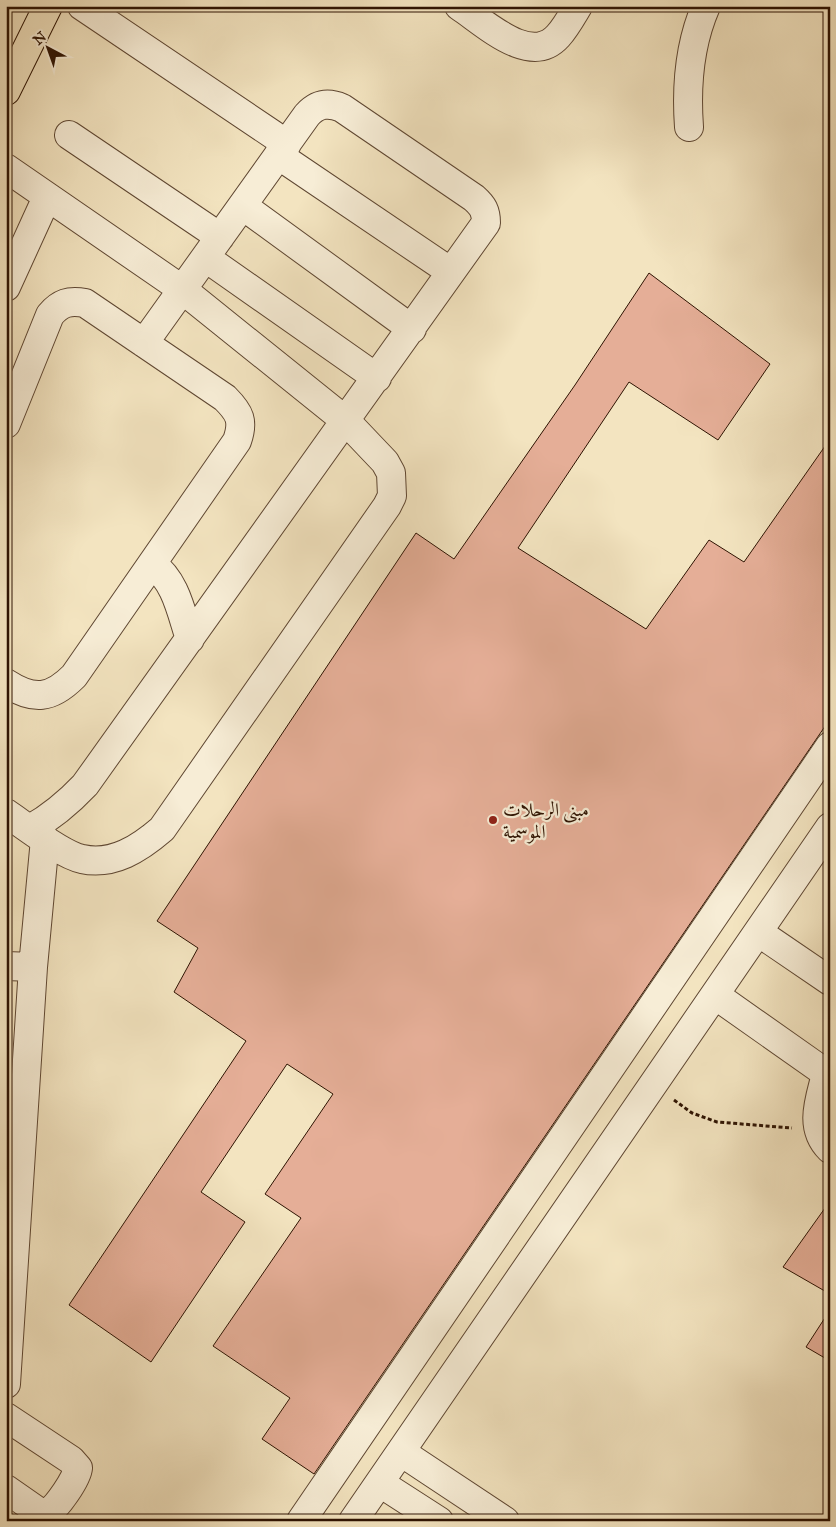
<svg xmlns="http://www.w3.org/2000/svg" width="836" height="1527" font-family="'IM FELL Great Primer',Amiri,serif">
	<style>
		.building { fill: #e5ae97; stroke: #2e1302 }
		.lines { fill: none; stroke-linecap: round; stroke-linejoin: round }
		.minor-casing { stroke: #5f4732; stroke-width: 30 }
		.major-casing { stroke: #2e1302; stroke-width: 30 }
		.path { stroke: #2e1302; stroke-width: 3; stroke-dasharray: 4 2.5; stroke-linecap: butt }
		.minor { stroke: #f7edd6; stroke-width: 28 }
		.major { stroke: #f3e4c0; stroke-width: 28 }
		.poi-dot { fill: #8f2418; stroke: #f7edd6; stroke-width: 2 }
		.labels { text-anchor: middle; stroke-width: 4.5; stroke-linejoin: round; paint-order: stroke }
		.poi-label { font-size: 19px; fill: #2e1302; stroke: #f7edd6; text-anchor: start }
	</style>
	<rect width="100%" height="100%" fill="#f3e4c0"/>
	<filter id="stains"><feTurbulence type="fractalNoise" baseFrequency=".004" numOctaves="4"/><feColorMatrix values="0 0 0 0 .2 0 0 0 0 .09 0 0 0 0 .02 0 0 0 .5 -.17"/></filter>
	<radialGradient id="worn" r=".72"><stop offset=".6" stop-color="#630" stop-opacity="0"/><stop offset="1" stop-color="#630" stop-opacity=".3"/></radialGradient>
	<path class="building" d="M649 273 770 364 718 440 629 382 518 548 646 629 709 540 744 562 830 439V719L314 1474 262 1439 290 1398 213 1346 301 1218 265 1194 333 1094 287 1064 201 1192 245 1222 151 1362 69 1305 246 1041 174 992 198 948 157 921 416 533 454 559 575 385Z
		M830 1201V1294L783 1267Z
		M830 1310V1361L806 1347Z"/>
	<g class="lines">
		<g class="minor-casing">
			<path id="minor" d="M82 6 287 144
				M459 6C485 23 530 67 558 36 566 27 572 16 578 6
				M689 127C686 86 689 45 706 6
				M69 135 220 237
				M278 155 451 272
				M6 168 183 290 346 421 385 462 391 473 392 496 387 506 162 829C140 848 113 866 82 859 62 855 24 825 6 813
				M243 206 412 329
				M206 258 377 378
				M6 287 47 197
				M6 424 50 315C60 303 69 300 85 303L225 398C240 413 244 421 237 441L74 676C51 699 34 701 6 683
				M152 564C176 581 181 612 190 639
				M30 829C51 817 68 803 85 785L486 223C486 211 483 206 474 198L342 108C328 102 317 104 307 115L144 343
				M758 932 830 981
				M6 966 33 967
				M715 995 830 1076
				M826 1074C820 1099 808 1127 830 1149
				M6 1384 33 967 45 839
				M6 1417 71 1460 78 1468C77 1478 57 1508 47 1513L39 1512 6 1489
				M401 1452 505 1521
				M380 1483 439 1521
				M301 1521 830 746
				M353 1521 830 827"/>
		</g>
		<g class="major-casing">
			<path id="major" d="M6 91 48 6"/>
		</g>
		<path class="path" d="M674 1100 692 1113 717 1122 792 1128"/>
		<use href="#minor" class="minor"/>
		<use href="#major" class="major"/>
	</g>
	<circle class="poi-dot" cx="493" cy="820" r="5"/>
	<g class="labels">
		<g class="poi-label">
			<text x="503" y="816">مبنى الرحلات<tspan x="503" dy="22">الموسمية</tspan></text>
		</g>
	</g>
	<rect width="836" height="1527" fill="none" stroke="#f3e4c0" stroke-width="25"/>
	<rect x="8" y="8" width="821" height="1512" fill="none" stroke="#2e1302" stroke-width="2.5"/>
	<rect x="12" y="12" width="811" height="1502" fill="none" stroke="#2e1302"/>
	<g transform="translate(48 48) rotate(319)" stroke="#f7edd6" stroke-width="4" paint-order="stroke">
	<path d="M0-4L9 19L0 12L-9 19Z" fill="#2e1302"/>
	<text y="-8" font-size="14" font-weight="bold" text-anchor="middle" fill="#2e1302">N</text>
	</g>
	<rect width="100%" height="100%" filter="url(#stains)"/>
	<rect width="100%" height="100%" fill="url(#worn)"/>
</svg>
